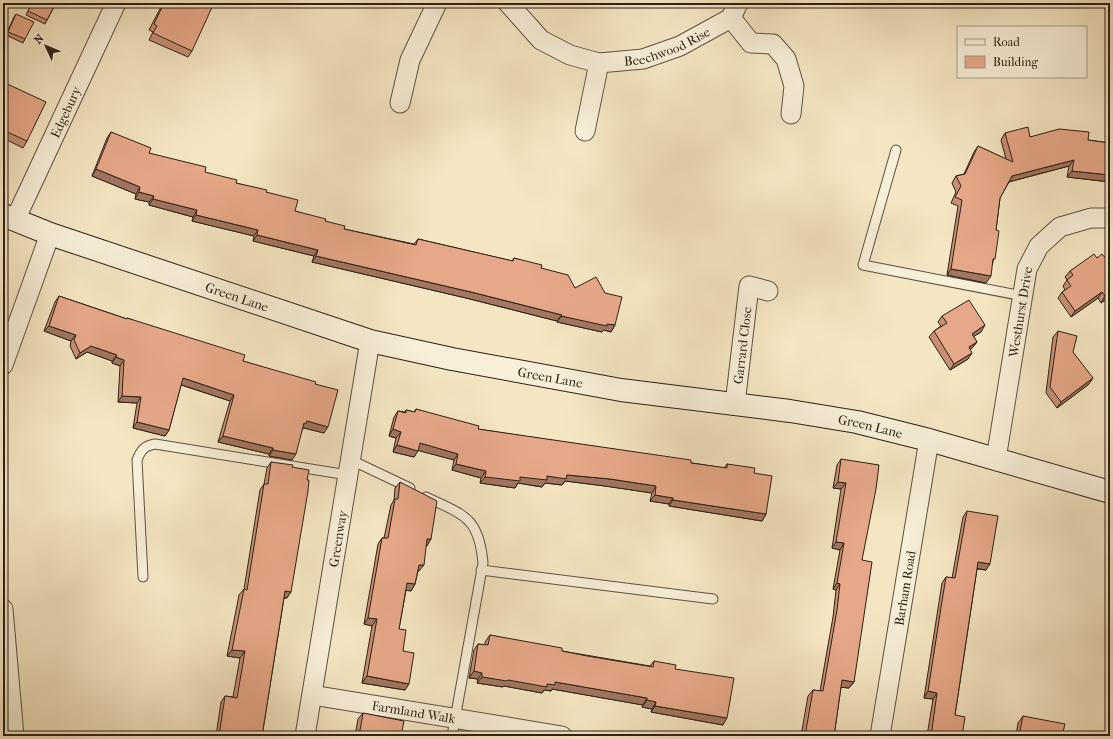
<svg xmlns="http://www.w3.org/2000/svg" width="1113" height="739" font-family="'IM FELL French Canon',serif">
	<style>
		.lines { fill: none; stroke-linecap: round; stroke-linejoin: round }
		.service-casing { stroke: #5e5240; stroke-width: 11 }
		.minor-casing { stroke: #5e5240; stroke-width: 21 }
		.secondary-casing { stroke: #2c2115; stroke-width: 24 }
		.service { stroke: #f8efd8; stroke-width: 9 }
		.minor { stroke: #f8efd8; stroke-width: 19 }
		.secondary { stroke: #f8efd8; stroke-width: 22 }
		.wall { fill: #c79076; stroke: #2c2115 }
		.shaded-wall { fill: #a27660; stroke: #2c2115 }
		.building { fill: #e7a889; stroke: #2c2115 }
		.labels { text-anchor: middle; stroke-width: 3; stroke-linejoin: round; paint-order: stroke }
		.street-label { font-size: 13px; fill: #2c2115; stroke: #f8efd8 }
	</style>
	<rect width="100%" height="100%" fill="#f5e6c3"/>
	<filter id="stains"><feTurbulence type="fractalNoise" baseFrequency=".005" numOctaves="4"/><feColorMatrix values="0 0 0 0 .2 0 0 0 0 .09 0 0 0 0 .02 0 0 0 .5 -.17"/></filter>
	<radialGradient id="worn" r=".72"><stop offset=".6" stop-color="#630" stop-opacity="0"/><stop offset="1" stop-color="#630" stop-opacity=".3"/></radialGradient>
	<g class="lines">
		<g class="service-casing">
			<path id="service" d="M896 150 863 265 1023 296
				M351 460 410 488
				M426 497C464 515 479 517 483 563L452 736
				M481 570 713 599
				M143 577 137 460C141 450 144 446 155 444L348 475"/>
		</g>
		<g class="minor-casing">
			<g id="minor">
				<path id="s1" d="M508 3 541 40 570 55 599 63 643 59 680 46 731 18 738 3"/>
				<path d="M731 18 751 43 773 44 786 59 794 86 791 114"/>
				<path d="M400 103 410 60 437 3"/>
				<path d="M585 131 599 63"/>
				<path id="s2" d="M15 220 116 3"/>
				<path d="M3 365 50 234"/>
				<path id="s3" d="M735 404 749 286 768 291"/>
				<path id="s4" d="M996 459 1027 269 1039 246 1060 227 1091 218H1110"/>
				<path d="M3 609 14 736"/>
				<path id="s5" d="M312 695 562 736"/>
				<path id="s6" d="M305 736 370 341"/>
				<path id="s7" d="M880 736 929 440"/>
			</g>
		</g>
		<g class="secondary-casing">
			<g id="secondary">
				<path id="s8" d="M3 215 50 234 370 341 452 359 621 390 790 411 857 422 929 440 1110 492"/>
			</g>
		</g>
		<use href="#service" class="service"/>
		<use href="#minor" class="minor"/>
		<use href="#secondary" class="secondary"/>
	</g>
	<path class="wall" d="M32 3H56L45 24 26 15Z
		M163 3H164L192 51 188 57 149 40 153 32 149 30Z
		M16 14 25 39 23 43 6 35 14 17Z
		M3 82 27 141 23 148 3 138Z
		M111 132 149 153 236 183 266 192 295 211 325 221 344 229 414 244 418 239 512 261 514 258 541 268 575 288 615 325 611 332 604 330 602 332 557 322V321L466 298 312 262 314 256 253 241 254 236 192 221 193 217 149 205V202L135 199 136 194 92 176 107 138Z
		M1005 133 1030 137 1088 140 1110 143V182L1067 177 1069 166 1009 182 1000 198 996 230 993 262 986 283 947 275 958 206 951 203 956 192 952 183 956 176 964 174 974 152 978 146 1006 159 1001 140Z
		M1097 258 1108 261 1110 259V296L1101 303 1098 298 1071 317 1058 298 1062 292 1065 290 1063 286 1067 280 1065 277 1070 271Z
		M59 296 127 319V318L243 361 315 384 324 433 304 428 302 430 292 460 269 456V454L218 442 230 401 181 385 169 430 165 436 133 428 137 403 118 402 120 366 112 363V361L87 352 76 359 70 346 71 341 44 331 55 302Z
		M942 316 981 332 973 336 977 342 972 348 970 350 968 359 950 370 929 337 934 331 941 326 938 322Z
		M1058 331 1073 352 1089 384 1057 408 1046 393 1053 337Z
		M416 409 478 429 724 468 727 464 754 473 766 514 762 521 669 506V504L650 501 652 493 605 486 565 481 562 485 545 483 542 487 518 483 515 488 480 483 481 478 452 470 454 460 418 450 414 457 393 452 396 438 389 436 394 417 398 411 405 412 406 410 414 412Z
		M841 459 862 560 854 682 849 688 841 687 834 736H801L808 696 813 690 820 691 833 617 836 590 833 589 840 550 832 548 841 489 833 488 837 465Z
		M271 462 292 467 287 598H284L262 736H216L221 702 225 696 233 697 240 658 227 656 239 595 244 589 260 490 264 484 267 468Z
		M400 482 431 539 426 546 419 571H418L415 584 411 591 406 590 399 629 403 651 405 690 362 683 372 626 364 624 378 544 382 538H384L391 505 394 500 395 488Z
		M967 511 986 570 977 569 955 715 962 736H927L933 699 924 698 942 583 946 577 952 578 963 517Z
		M490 635 562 651 650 666 654 661 675 669 723 725 651 712 652 709 642 707 643 705 552 689 551 691 544 690 542 693 504 686 503 687 477 683 478 679 469 678 474 650 478 644 485 645V642Z
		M363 713 401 736H355L358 719Z
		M1023 716 1062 736H1016L1018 723Z"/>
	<path class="shaded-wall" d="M1074 160 1069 166 1008 182 1012 176Z
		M96 169 140 187 136 194 92 176Z
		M1072 171 1110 175V182L1067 177Z
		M139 192 154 196 149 202 135 199Z
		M153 199 197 210 193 217 149 205Z
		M196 215 258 230 254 236 192 221Z
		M257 235 318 250 314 256 253 241Z
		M316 256 471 292 562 315 557 321 466 298 312 262Z
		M951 269 991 276 986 283 947 275Z
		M1102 292 1098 298 1071 317 1075 311Z
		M1110 293V296L1101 303 1105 296Z
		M561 316 607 324 615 325 611 332 604 330 602 332 557 322Z
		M985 325 981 332 968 340 972 334Z
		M49 326 76 335 71 341 44 331Z
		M977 342 972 348 964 353 969 347Z
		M91 346 117 355 112 361 87 352 76 359 80 353Z
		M972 353 968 359 950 370 954 364Z
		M116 357 124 360 120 366 112 363Z
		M183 378 234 395 230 401 179 384Z
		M1093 378 1089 384 1057 408 1061 402Z
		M122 396 141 397 137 403 118 402Z
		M307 421 328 427 324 433 304 428 302 430 304 423Z
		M137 422 169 430 165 436 133 428Z
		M393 429 401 432 396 438 389 436Z
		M223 436 273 448 269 454 218 442Z
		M420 443 458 454 454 460 416 450Z
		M397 445 418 451 414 457 393 452Z
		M273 450 296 454 292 460 269 456Z
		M456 464 486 471 481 478 452 470Z
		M567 475 610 479 656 486 652 493 605 486 565 481 562 485 545 483 542 487 518 483 515 488 480 483 485 477 547 476Z
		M838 482 846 483 841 489 833 488Z
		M655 495 673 498 669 504 650 501Z
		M673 500 766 514 762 521 669 506Z
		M427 539H431L427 546 423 545Z
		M836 542 844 543 840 550 832 548Z
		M978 562 990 564 986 570 974 568Z
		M419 565H424L419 571H414Z
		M407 583 415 584 411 591 403 590Z
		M837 583 840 584 836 590 833 589Z
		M285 591 291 592 287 598 281 597Z
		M368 618 377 619 372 626 364 624Z
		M232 650 245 651 240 658 227 656Z
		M474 671 482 673 478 679 469 678Z
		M367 676 409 684 405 690 362 683Z
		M482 677 547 684 555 682 647 698 643 705 552 689 551 691 544 690 542 693 504 686 503 687 477 683Z
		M842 680 854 682 849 688 838 687Z
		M928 691 937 693 933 699 924 698Z
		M647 700 656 702 652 709 642 707Z
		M655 706 727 718 723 725 651 712Z"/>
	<path class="building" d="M32 3H56L47 20 28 11Z
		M164 3H214L192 51 153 33 157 26 154 24Z
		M16 14 34 22 25 39 8 32Z
		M3 82 46 102 27 141 3 130Z
		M1028 127 1030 137 1059 129 1089 132 1088 140 1110 143V175L1072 171 1074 160 1012 176 1000 198 996 230 999 231 995 259H993L991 276 951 269 962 200 955 197 961 186 956 176 965 174 978 146 1013 162 1005 133Z
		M111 132 151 148 149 153 206 167 205 172 237 180 236 183 267 190 266 192 298 200 295 211 326 219 325 221 345 226 344 229 416 245 418 239 513 261 514 258 542 265 541 268 568 275 575 288 596 277 605 293 622 297 615 325 607 324V326L561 316 562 315 471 292 316 256 318 250 257 235 258 230 196 215 197 210 153 199 154 196 139 192 140 187 96 169Z
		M1094 254 1097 258 1102 254 1108 261 1110 259V293L1105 296 1102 292 1075 311 1062 292 1071 286 1067 280 1073 275 1070 271Z
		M3 272 6 273 3 280Z
		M59 296 127 319V318L245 355 243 361 316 382 315 384 338 390 328 427 307 421 306 424 304 423 296 454 273 450V448L223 436 234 395 183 378 169 430 137 422 141 397 122 396 124 360 116 357 117 355 91 346 80 353 74 340 76 335 49 326Z
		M969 300 985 325 972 334 977 342 969 347 972 353 954 364 934 331 947 323 942 316Z
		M1058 331 1077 336 1073 352 1093 378 1061 402 1050 387Z
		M416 409 479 426 478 429 691 460V463L727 468V464L755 468 754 473 772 476 766 514 673 500V498L655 495 656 486 610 479 567 475 566 479 547 476V480L520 477V481L485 477 486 471 456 464 458 454 420 443 418 451 397 445 401 432 393 429 398 411 406 413V410L415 412Z
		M841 459 879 465 876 489 862 560 872 562 854 682 842 680 834 736H805L813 690 823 691 837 610 840 584 837 583 844 543 836 542 846 483 838 482Z
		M271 462 293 465 292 467 309 470 307 480H309L308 491 291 592 285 591 262 736H219L225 696 237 698 245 651 232 650 244 589 247 590 264 484H268Z
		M400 482 437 501 431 539H427L424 565H419L415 584 407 583 399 629 406 630 403 651 414 653 409 684 367 676 377 619 368 618 382 538H388L395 499H398Z
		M967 511 998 516 990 564 978 562 955 715 965 717 962 736H931L937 693 928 691 942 601 946 577 955 578Z
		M490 635 562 648V651L587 656 653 667 654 661 676 665 675 669 734 678 727 718 655 706 656 702 647 700V698L555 682V685L547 684V687L508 680 507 681 482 677V673L474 671 478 644 488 645Z
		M363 713 404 721 401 736H359Z
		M1023 716 1065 724 1062 736H1019Z"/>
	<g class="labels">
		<g class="street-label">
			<text dy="5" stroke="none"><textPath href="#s1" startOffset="183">Beechwood Rise</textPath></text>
			<text dy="5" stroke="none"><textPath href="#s2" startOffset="119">Edgebury</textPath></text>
			<text dy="5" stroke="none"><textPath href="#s8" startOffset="248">Green Lane</textPath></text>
			<text dy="5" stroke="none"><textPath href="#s4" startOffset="149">Westhurst Drive</textPath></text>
			<text dy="5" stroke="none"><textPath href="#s3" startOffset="59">Garrard Close</textPath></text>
			<text dy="5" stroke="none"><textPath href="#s8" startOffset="572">Green Lane</textPath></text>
			<text dy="5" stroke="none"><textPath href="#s8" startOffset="896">Green Lane</textPath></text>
			<text dy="5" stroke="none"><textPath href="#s6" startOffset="200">Greenway</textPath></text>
			<text dy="5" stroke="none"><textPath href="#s7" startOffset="150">Barham Road</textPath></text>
			<text dy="5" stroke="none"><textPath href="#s5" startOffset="103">Farmland Walk</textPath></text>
		</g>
	</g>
	<rect width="1113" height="739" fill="none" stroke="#f5e6c3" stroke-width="16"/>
	<rect x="4" y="4" width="1105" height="731" fill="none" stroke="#2c2115" stroke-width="2"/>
	<rect x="8" y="8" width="1097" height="723" fill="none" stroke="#2c2115"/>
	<rect x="957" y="26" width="130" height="52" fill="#f8efd8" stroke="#a69d8a"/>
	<rect x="965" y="39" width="20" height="6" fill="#f8efd8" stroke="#a69d8a"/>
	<text x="993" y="46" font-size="12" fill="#2c2115">Road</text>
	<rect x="965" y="56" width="20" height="12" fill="#e7a889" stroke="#a69d8a"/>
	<text x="993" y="66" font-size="12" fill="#2c2115">Building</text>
	<g transform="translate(46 46) rotate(314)" stroke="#f8efd8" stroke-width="3" paint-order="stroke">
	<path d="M0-3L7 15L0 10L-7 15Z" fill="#2c2115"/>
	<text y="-6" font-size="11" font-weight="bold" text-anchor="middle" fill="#2c2115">N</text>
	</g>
	<rect width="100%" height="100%" filter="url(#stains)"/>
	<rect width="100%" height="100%" fill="url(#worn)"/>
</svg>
